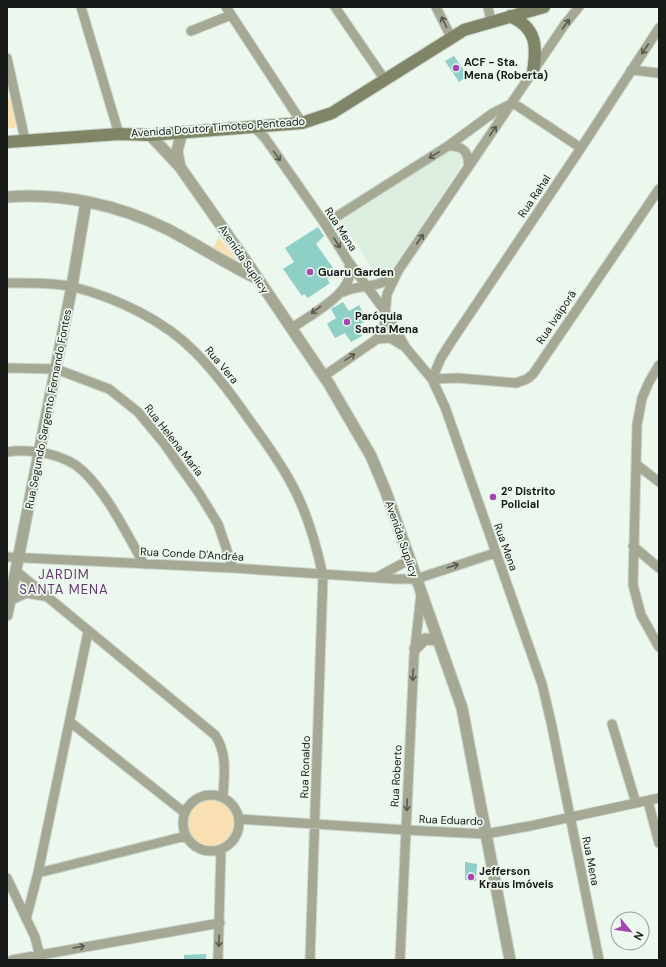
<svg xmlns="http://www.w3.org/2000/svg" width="666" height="967" font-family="'DM Sans',sans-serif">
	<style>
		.built { fill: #dceee0 }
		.green { fill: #f8e0b3 }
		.building { fill: #8ecfc6 }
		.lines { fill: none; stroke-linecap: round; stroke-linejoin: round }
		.minor-casing { stroke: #cad4cc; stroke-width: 11 }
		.tertiary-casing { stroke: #cad4cc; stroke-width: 13 }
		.secondary-casing { stroke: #cad4cc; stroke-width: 14 }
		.minor { stroke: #a5a994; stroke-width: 9 }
		.tertiary { stroke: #a5a994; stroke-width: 11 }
		.secondary { stroke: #7f8566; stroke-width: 12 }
		.oneway { stroke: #575b50 }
		.poi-dot { fill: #a247b2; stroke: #ecf7ee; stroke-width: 1.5 }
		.labels { text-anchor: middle; stroke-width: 3.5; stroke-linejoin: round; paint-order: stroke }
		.poi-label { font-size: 11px; font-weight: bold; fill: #171b18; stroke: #ecf7ee; text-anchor: start }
		.street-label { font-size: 11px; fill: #171b18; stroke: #ecf7ee }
		.quarter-label { font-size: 13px; letter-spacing: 1px; fill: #65386d; stroke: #ecf7ee }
	</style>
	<rect width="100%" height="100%" fill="#ecf7ee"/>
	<path class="built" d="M452 150 463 156 461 166 394 267 379 278 341 221Z"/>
	<path class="green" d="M7 98H10L18 123 14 128H7Z
		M219 237 236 259V261L234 262 212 249Z
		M185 823a26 26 0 1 1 52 0a26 26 0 1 1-52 0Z"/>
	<path class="building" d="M454 56 468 76 459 82 445 61Z
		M318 227 324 236 316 244 336 272 327 279 330 283 308 298 304 294 302 296 283 269 294 262 285 248Z
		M343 302 349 311 359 305 367 320 357 326 362 336 351 342 345 333 335 338 327 324 336 318 331 309Z
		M465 862 477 864 476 881 465 880Z
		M206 954V960H184V955Z"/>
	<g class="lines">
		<g class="minor-casing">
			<path id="minor" d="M81 7 119 134
				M226 7 302 123
				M335 7 385 80
				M436 7 451 37
				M488 7 491 21
				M191 31 231 15
				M7 58 25 140
				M631 70 659 73
				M253 126 265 138 325 224 348 261 385 311 406 348 432 379 445 407 542 684 551 722 599 960
				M448 146C463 145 470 153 468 168
				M325 224 448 146 493 113 513 103 581 148
				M7 283C27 283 54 282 74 287 116 298 164 320 195 352 215 372 232 395 248 418 263 439 278 459 290 481 307 511 316 543 323 576L310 960
				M343 292C360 284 380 289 394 275
				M292 328C310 315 358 291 349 265
				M377 339 390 338 405 347
				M659 365 649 382 642 398 637 425 633 585 641 615 659 647
				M7 368 56 369 109 389 138 412 163 442 199 493 218 524 233 568
				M324 376 377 339 384 326 387 294 398 271 565 24 579 7
				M432 379 441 358 451 342 581 148 659 28
				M432 379 458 378 516 383 527 379 533 374 659 189
				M7 452C31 448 65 454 83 471 109 496 126 533 144 564
				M636 464 659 482
				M633 546 659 568
				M7 557 233 568 396 579H416L495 553
				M16 571 215 735C228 754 224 775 223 798
				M377 577 409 560
				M70 722 185 813
				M612 724 636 803
				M183 823a28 28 0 1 1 56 0a28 28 0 1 1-56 0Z
				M648 801 659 843
				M239 819 406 830 485 834 530 826 659 798
				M38 873 186 836
				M7 878 35 937 41 960
				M26 919 38 873 88 632
				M12 960 220 923
				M218 960 221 849
				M400 960 414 657 421 594"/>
		</g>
		<g class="tertiary-casing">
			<path id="tertiary" d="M150 135 180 167 246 261 329 384 371 456 386 492 462 708 510 960
				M180 167 177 151 182 132
				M7 197C60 192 119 205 167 229 198 245 226 264 258 279
				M11 599 26 592 44 595
				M7 615 72 286 86 202
				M415 649 425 639 437 640"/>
		</g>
		<g class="secondary-casing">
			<path id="secondary" d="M510 16C537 28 537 46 533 72
				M7 142 119 134 150 135 302 123 332 113 464 30 544 7"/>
		</g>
		<use href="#minor" class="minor"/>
		<use href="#tertiary" class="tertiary"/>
		<use href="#secondary" class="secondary"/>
	</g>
	<defs><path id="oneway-shaft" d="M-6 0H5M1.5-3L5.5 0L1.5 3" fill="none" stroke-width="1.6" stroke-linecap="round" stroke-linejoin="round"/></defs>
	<g class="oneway">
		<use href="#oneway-shaft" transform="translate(444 22) rotate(-116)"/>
		<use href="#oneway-shaft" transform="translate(566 24) rotate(-53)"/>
		<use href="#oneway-shaft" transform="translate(645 49) rotate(124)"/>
		<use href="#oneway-shaft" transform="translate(493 131) rotate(-55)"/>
		<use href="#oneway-shaft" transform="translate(434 155) rotate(148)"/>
		<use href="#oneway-shaft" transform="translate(277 156) rotate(55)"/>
		<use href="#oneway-shaft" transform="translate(420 239) rotate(-56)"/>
		<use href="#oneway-shaft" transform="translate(337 243) rotate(58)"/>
		<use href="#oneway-shaft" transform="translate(316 310) rotate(144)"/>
		<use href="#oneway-shaft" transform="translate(350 357) rotate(-34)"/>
		<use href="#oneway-shaft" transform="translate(453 566) rotate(-18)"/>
		<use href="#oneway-shaft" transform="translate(413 675) rotate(93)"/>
		<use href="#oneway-shaft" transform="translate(407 805) rotate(93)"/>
		<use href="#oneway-shaft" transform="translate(219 941) rotate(93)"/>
		<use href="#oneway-shaft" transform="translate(79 947) rotate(-10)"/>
	</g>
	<g class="poi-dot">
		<circle cx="456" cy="68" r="4"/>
		<circle cx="310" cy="272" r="4"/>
		<circle cx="347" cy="322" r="4"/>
		<circle cx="493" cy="497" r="4"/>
		<circle cx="471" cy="877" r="4"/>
	</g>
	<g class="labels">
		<g class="poi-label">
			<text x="464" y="66">ACF - Sta.<tspan x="464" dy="13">Mena (Roberta)</tspan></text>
			<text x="318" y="276">Guaru Garden</text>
			<text x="355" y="320">Paróquia<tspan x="355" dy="13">Santa Mena</tspan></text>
			<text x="501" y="495">2º Distrito<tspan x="501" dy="13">Policial</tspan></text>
			<text x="479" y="875">Jefferson<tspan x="479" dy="13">Kraus Imóveis</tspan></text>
		</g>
		<g class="street-label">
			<text transform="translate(218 127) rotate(-4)" y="4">Avenida Doutor Timoteo Penteado</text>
			<text transform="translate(534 196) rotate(-56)" y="4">Rua Rahal</text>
			<text transform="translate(341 229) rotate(57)" y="4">Rua Mena</text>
			<text transform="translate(244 259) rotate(56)" y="4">Avenida Suplicy</text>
			<text transform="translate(556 317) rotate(-56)" y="4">Rua Ivaiporã</text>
			<text transform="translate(222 365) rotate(50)" y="4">Rua Vera</text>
			<text transform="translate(48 409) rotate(-79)" y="4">Rua Segundo Sargento Fernando Fontes</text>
			<text transform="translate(174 440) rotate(52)" y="4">Rua Helena Maria</text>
			<text transform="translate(402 539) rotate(71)" y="4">Avenida Suplicy</text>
			<text transform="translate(506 547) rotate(70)" y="4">Rua Mena</text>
			<text transform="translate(192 554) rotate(3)" y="4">Rua Conde D'Andréa</text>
			<text transform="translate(305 767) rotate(-88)" y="4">Rua Ronaldo</text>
			<text transform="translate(396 776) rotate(-87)" y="4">Rua Roberto</text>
			<text transform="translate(451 820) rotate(2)" y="4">Rua Eduardo</text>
			<text transform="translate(591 861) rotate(79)" y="4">Rua Mena</text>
		</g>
		<g class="quarter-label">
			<text x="64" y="579">JARDIM<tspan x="64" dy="15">SANTA MENA</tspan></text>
		</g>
	</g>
	<rect width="666" height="967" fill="none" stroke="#171b18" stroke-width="16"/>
	<g transform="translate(630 931) rotate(119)"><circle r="19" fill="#ecf7ee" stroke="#979f98"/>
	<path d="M0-3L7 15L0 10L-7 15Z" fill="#a247b2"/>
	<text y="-6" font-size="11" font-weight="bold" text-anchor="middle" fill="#171b18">N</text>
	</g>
</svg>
